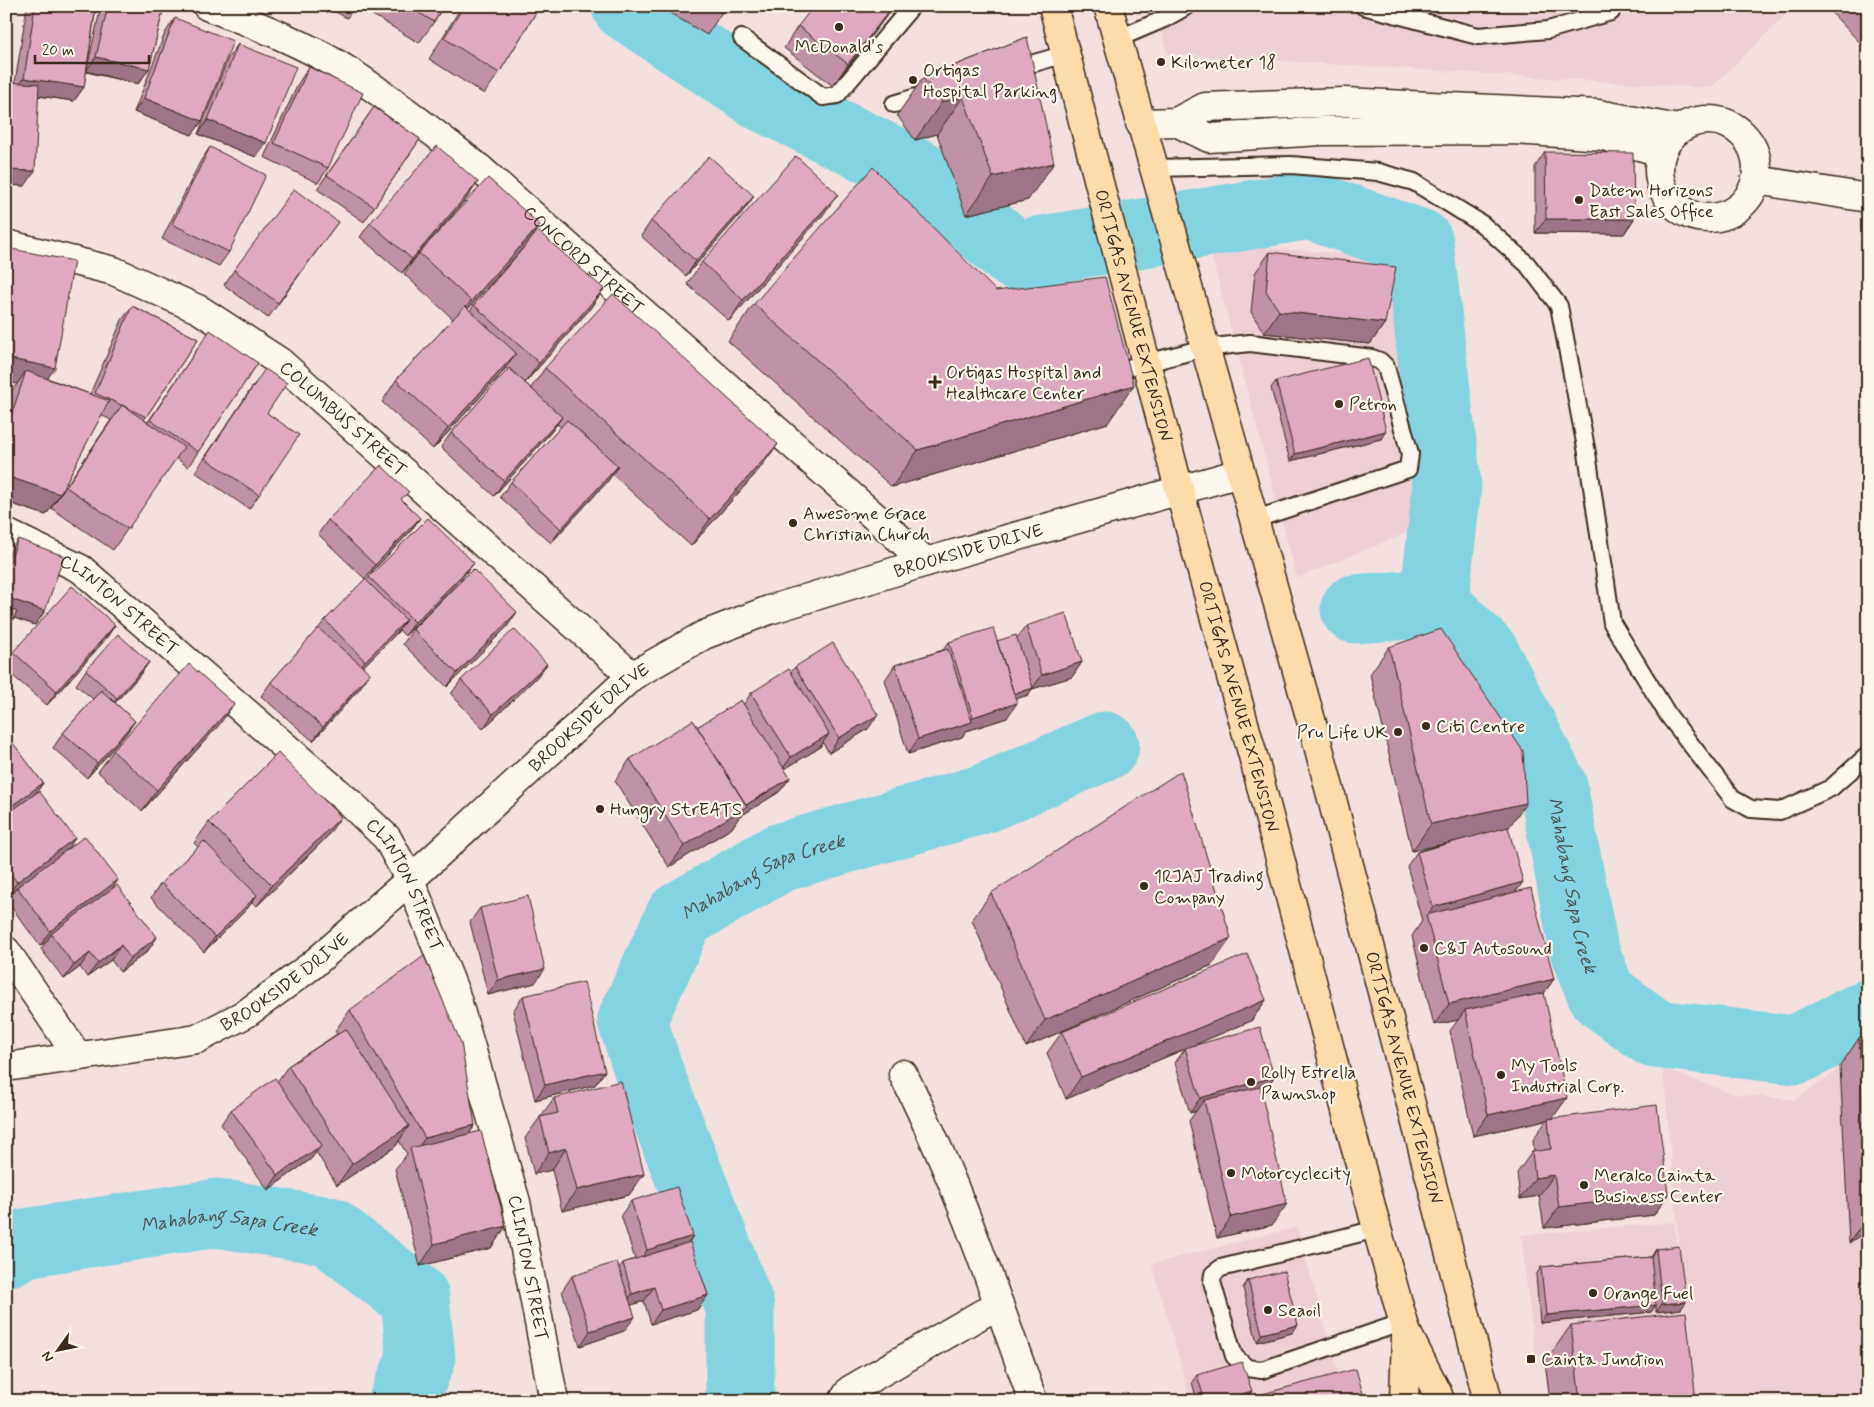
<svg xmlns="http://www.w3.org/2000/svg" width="1874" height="1407" font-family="Mynerve,sans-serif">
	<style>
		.built { fill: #edd0d6 }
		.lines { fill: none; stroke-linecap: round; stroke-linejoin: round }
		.river { stroke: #84d3e0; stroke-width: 69 }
		.lane-casing { stroke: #3b2a1e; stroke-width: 20 }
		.street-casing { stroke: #3b2a1e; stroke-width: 31 }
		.primary-casing { stroke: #3b2a1e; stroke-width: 31 }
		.lane { stroke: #fbf7ec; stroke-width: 16 }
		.street { stroke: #fbf7ec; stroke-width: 28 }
		.primary { stroke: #fddcac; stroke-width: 28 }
		.wall { fill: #c091a7; stroke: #3b2a1e }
		.shaded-wall { fill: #9c7688; stroke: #3b2a1e }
		.building { fill: #dfa9c2; stroke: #3b2a1e }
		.poi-dot { fill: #3b2a1e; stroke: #fbf7ec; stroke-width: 2 }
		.labels { text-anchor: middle; stroke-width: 4.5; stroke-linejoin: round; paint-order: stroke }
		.poi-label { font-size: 18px; fill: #3b2a1e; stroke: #fbf7ec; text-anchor: start }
		.street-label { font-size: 18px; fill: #3b2a1e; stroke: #fbf7ec }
		.water-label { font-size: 19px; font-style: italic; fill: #4d544e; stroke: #fbf7ec }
	</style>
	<rect width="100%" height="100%" fill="#f3e0df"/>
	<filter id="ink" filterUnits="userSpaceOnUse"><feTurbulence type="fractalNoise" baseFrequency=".02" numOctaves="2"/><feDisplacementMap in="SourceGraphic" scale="10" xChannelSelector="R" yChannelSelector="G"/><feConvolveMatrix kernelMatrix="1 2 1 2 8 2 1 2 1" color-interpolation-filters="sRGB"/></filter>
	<g filter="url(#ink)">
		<path class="built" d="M1155 6H1795L1711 88 1167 54Z
			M1208 243 1372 256 1417 287 1436 521 1297 578Z
			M1868 1049V1401H1691L1679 1242 1663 1069 1733 1094 1795 1100Z
			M1675 1222 1685 1338 1535 1356 1521 1235Z
			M1297 1227 1341 1384 1269 1401H1191L1152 1264Z"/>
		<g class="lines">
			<g class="river">
				<path d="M626 6 763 97 919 174 1015 255 1309 205 1419 243 1447 486 1434 603"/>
				<path id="s1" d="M1355 609 1434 603 1485 654 1553 787 1584 950 1602 995 1655 1034 1795 1050 1868 1014"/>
				<path id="s2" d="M6 1253 25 1243 217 1213 329 1231 415 1298 421 1359 403 1401"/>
				<path id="s3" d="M740 1401V1307L650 1075 632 1020 680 916 779 858 983 799 1105 746"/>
			</g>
			<g class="lane-casing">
				<path id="lane" d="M1363 6 1478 36 1548 30 1611 12 1613 6
					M742 38 823 97 837 95 912 6
					M1117 39 1164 19 1187 6
					M1013 69 1066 54
					M894 104 929 93
					M1154 168 1291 165 1378 172 1414 182 1482 224 1527 264 1559 306 1587 453 1612 623 1668 715 1733 799 1751 809 1780 811 1831 788 1868 755
					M1109 373 1204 348 1250 343 1372 358 1380 361 1386 367 1410 454 1408 469 1253 520
					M1377 1229 1221 1268 1213 1274 1212 1282 1234 1356 1247 1368 1262 1370 1404 1322"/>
			</g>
			<g class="street-casing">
				<g id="street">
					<path id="s4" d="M207 6C257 25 308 45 353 74 397 103 438 136 479 168L926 562"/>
					<circle cx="1708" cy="169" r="49"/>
					<path d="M1176 122 1209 138 1322 131 1514 130 1604 136 1661 152"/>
					<path d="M1140 123 1176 122 1205 107 1344 102 1598 114 1678 129"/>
					<path d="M1756 180 1868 198"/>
					<path id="s5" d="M6 244 114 271 200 310 280 362 632 676"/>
					<path id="s6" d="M6 533 81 569 350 803 387 838 410 880 455 993 516 1202 554 1401"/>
					<path d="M6 951 77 1055"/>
					<path id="s7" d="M6 1067 197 1039 247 1013 311 966 410 880 632 676 704 635 769 610 926 562 1240 473"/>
					<path d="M903 1074C956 1179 994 1290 1033 1401"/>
					<path d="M843 1401 850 1390 999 1304"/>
				</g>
			</g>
			<g class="primary-casing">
				<g id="primary">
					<path id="s8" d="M1053 6 1179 489 1255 763 1377 1229 1406 1331 1437 1392 1440 1401"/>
					<path id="s9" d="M1108 6 1317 741 1488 1401"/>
					<path d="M1404 1401 1406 1335"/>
				</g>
			</g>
			<use href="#lane" class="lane"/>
			<use href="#street" class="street"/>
			<use href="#primary" class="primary"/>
		</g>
		<path class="wall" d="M27 6H96L87 68 101 6H164L149 69 138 84 86 72 84 87 74 101 38 96 25 186 6 185V82L15 83Z
			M324 6H355L347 18Z
			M369 6H443L434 22 419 43 366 11Z
			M462 6H540L499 73 484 94 429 59Z
			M658 6H726L707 35Z
			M894 6 833 86 784 48 798 26Z
			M1826 6H1868V51L1826 7Z
			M175 18 202 121 192 135 134 112 165 33Z
			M1027 37 1028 200 966 215 937 134 915 140 897 115 923 78Z
			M238 44 266 143 256 157 198 134 228 58Z
			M309 67 328 168 318 183 264 157 299 82Z
			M374 107 420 139 364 222 317 189Z
			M210 147 229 252 219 266 162 239 200 162Z
			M1545 152 1634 219 1624 234 1535 233V167Z
			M754 196 744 210 686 276 641 236 651 221Z
			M468 197 402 273 360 237 370 223Z
			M823 215 729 321 687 284 702 262Z
			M338 222 268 318 224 285 234 270Z
			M525 246 468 309 470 311 474 305 604 289 589 310 525 383 531 388 545 368 758 471 691 546 612 474 608 481 551 543 500 497 511 482 561 427 557 424 552 431 494 496 441 447 451 433 508 370 506 368 501 374 433 449 382 402 396 380 453 319 404 274 419 253Z
			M6 248 55 368 47 378 90 394 122 320 132 306 198 339 144 420 148 422 200 345 258 363 188 467 176 458 113 550 51 508 111 420 101 415 60 494 46 515 6 502V408L11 392 17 384Z
			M1270 252 1385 323 1370 344 1264 333 1251 312 1255 273Z
			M754 304 1108 423 892 487 728 341Z
			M1276 381 1381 439 1290 461 1271 388Z
			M255 383 267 413 259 495 249 509 195 472Z
			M420 518 410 532 365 579 318 534 328 520Z
			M18 539 45 611 35 625 14 618 6 632V542L12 548Z
			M369 577H463L405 636 399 630 396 634 363 667 360 688 313 741 261 696 271 682 318 629 325 620 367 580Z
			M115 625 105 640 47 705 6 670V662L13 652Z
			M1026 626 1082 662 1072 677 1032 689 1028 695 1015 699 1007 718 966 731 962 737 908 754 885 680 895 665 943 650 949 642 997 641 1017 638Z
			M507 627 447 687 403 644 413 629Z
			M1389 647 1508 828 1516 892 1554 979 1544 993 1553 1118 1668 1194 1654 1215 1544 1228 1539 1196 1520 1199 1517 1173 1532 1152H1534L1533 1140 1546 1120 1473 1136 1450 1031 1458 1020 1434 1025 1412 936 1422 921 1407 866 1417 852 1449 843 1412 851 1370 674Z
			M149 662 139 676 115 703 135 721 125 735 87 778 53 748 63 733 93 699 76 685 86 670Z
			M547 664 536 678 483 729 451 694 461 680Z
			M795 667 868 729 829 753 823 743 819 748 784 769 790 778 779 792 739 817 732 828 669 867 615 781 630 759 744 704 751 693 791 672Z
			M219 725 142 811 98 772 113 751Z
			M6 735 43 783 36 793 75 838 67 849 113 888 157 937 147 952 120 972 111 960 87 977 80 967 64 979 41 949 47 941 40 946 7 901 14 891 6 896Z
			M209 822 326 838 257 906 252 902 247 909 204 952 151 898 161 883 198 847 194 843Z
			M991 893 1212 965 1026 1047 972 920Z
			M480 908 535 983 488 995 470 922Z
			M523 996 605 1071 595 1085 535 1100 513 1011Z
			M1266 1000 1251 1021 1186 1048 1274 1077 1264 1091 1261 1092 1272 1225 1217 1238 1189 1121 1196 1111 1190 1113 1175 1063 1185 1049 1066 1099 1047 1053 1062 1032Z
			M350 1010 475 1125 469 1134 506 1226 491 1248 420 1266 395 1169 407 1154 399 1141 395 1147 337 1185 316 1152 311 1159 268 1190 221 1124 231 1110 277 1082 288 1066 337 1034 335 1031Z
			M1868 1032V1230L1849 1243 1840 1066 1859 1038Z
			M554 1098 644 1174 629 1195 562 1211 552 1170 534 1174 525 1138Z
			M631 1201 693 1236 689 1242 708 1295 697 1310 651 1324 644 1301 631 1305 624 1331 580 1346 562 1291 572 1276 619 1268 623 1263 635 1259 621 1215Z
			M1656 1249 1686 1302 1681 1309 1656 1312V1305L1651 1312 1540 1323 1536 1275 1541 1267 1651 1257Z
			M1248 1280 1292 1333 1257 1342 1243 1288Z
			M1571 1325 1696 1401H1550L1545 1362Z
			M1197 1375 1252 1391 1247 1398 1365 1401H1197L1192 1382Z"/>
		<path class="shaded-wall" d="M893 6H894L833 86 848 64Z
			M96 57 149 69 138 84 86 71Z
			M24 78 84 87 74 101 14 92Z
			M963 97 937 134 915 140 942 102Z
			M144 98 202 121 192 135 134 112Z
			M208 120 266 143 256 157 198 134Z
			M1054 163 1028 200 966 215 993 177Z
			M6 170 35 171 25 186 6 185Z
			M478 182 468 197 402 273 412 259Z
			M838 194 823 215 729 321 743 300Z
			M754 196 744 210 686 276 696 261Z
			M1546 219H1634L1624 234 1535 233Z
			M540 225 525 246 456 322 471 301Z
			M604 289 589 310 524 384 539 363Z
			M1279 311 1385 323 1370 344 1264 333Z
			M516 353 501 374 433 449 448 428Z
			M6 358 55 368 40 389 26 371 17 384 6 382Z
			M1134 385 1108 423 892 487 918 450Z
			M562 417 552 431 494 496 504 481Z
			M1386 431 1381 439 1290 461 1295 454Z
			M778 444 758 471 691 546 710 519Z
			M618 466 608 481 551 543 561 529Z
			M6 476 60 494 46 515 6 502Z
			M420 518 410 532 365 579 375 565Z
			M474 563 463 577 405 636 415 622Z
			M6 597 45 611 35 625 6 615Z
			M517 612 507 627 447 687 457 673Z
			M406 620 396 634 355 675 365 661Z
			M115 625 105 640 47 705 57 691Z
			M149 662 139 676 107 712 117 698Z
			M1082 662 1072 677 1032 689 1042 675Z
			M547 664 536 678 483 729 493 714Z
			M370 673 360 688 313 741 323 727Z
			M1033 688 1028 695 1006 702 1011 695Z
			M1017 703 1007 718 966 731 962 737 908 754 918 739 969 723 973 717Z
			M234 704 219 725 142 811 157 790Z
			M878 715 868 729 829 753 839 738Z
			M135 721 125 735 87 778 97 763Z
			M829 734 819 748 780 772 791 757Z
			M790 778 779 792 739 817 732 828 669 867 684 846 745 806Z
			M43 783 33 797 6 817V810Z
			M1526 803 1507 830 1412 851 1431 824Z
			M341 817 326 838 257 906 272 885Z
			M75 838 65 853 17 887 14 891 7 897 17 882Z
			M118 880 108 895 51 934 47 941 40 946 50 931Z
			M1523 882 1513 896 1427 916 1433 907Z
			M257 895 247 909 204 952 215 937Z
			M157 937 147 952 120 972 130 958Z
			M1231 938 1212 965 1026 1047 1045 1020Z
			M121 945 111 960 87 977 98 963Z
			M90 953 80 967 64 979 74 965Z
			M545 969 535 983 488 995 498 980Z
			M1554 979 1539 1000 1465 1010 1458 1020 1434 1025 1449 1004Z
			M1266 1000 1251 1021 1066 1099 1081 1077Z
			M605 1071 595 1085 535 1100 545 1085Z
			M1274 1077 1264 1091 1206 1108 1204 1100 1196 1111 1190 1113 1200 1098Z
			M1567 1098 1552 1119H1548L1546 1120 1473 1136 1488 1115Z
			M475 1125 461 1146 412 1156 425 1138Z
			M409 1126 395 1147 337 1185 352 1164Z
			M322 1145 311 1159 268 1190 278 1175Z
			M566 1148 552 1170 534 1174 549 1153Z
			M644 1174 629 1195 562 1211 577 1190Z
			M1554 1175 1539 1196 1520 1199 1535 1178Z
			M1668 1194 1654 1215 1544 1228 1559 1207Z
			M1287 1204 1272 1225 1217 1238 1231 1217Z
			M1868 1216V1230L1849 1243Z
			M506 1226 491 1248 420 1266 434 1244Z
			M693 1236 683 1250 637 1265 647 1250Z
			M654 1287 644 1301 622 1308 632 1294Z
			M708 1295 697 1310 651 1324 661 1310Z
			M1686 1302 1681 1309 1656 1312 1662 1304Z
			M1656 1305 1651 1312 1540 1323 1546 1315Z
			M635 1317 624 1331 580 1346 590 1331Z
			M1298 1325 1292 1333 1257 1342 1262 1334Z
			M1252 1391 1246 1398 1238 1401H1218Z"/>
		<path class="building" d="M35 6H96L84 87 24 78Z
			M108 6H164L149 69 96 57Z
			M408 6H443L434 22Z
			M464 6H540L499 73 444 38Z
			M709 6H726L722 13Z
			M814 6H893L848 64 798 26Z
			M175 18 233 41 202 121 144 98Z
			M1027 37 1054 163 993 177 963 97 942 102 923 78Z
			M238 44 296 67 266 143 208 120Z
			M309 67 363 93 328 168 274 143Z
			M6 82 39 84 35 171 6 170Z
			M374 107 420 139 374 207 327 175Z
			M437 146 478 182 412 259 370 223Z
			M210 147 266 175 229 252 172 224Z
			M1545 152 1633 153 1634 219H1546Z
			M709 156 754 196 696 261 651 221Z
			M796 156 838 194 743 300 702 262Z
			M873 167 996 291 1105 277 1134 385 918 450 754 304Z
			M488 178 540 225 471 301 419 253Z
			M294 189 338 222 278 303 234 270Z
			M538 231 604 289 539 363 474 305Z
			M6 248 74 261 55 368 6 358Z
			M1270 252 1396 267 1385 323 1279 311 1266 291Z
			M613 294 778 444 710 519 545 368Z
			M132 306 198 339 146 417 122 405H121L95 393Z
			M465 306 516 353 448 428 396 380Z
			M210 330 258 363 198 452 150 420Z
			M1368 358 1386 431 1295 454 1276 381Z
			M509 368 562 417 504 481 451 433Z
			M265 369 287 383 267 413 299 435 259 495 205 458Z
			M26 371 109 401 60 494 6 476V431Z
			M122 405 184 447 128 529 66 487Z
			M567 420 618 466 561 529 511 482Z
			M381 465 409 492 401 499 420 518 375 565 328 520Z
			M428 518 474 563 415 622 369 577Z
			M18 539 64 556 45 611 6 597V572Z
			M6 542 13 545 6 564Z
			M473 569 517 612 457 673 413 629Z
			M365 579 406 620 365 661 325 620Z
			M72 586 115 625 57 691 13 652Z
			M6 606 17 612 6 632Z
			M1066 613 1082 662 1042 675 1026 626Z
			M318 628 370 673 323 727 271 682Z
			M993 628 1017 703 973 717 949 642Z
			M514 629 547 664 493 714 461 680Z
			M1441 629 1523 751 1526 803 1431 824 1389 647Z
			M118 634 149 662 117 698 86 670Z
			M1016 635 1033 688 1014 694 997 641Z
			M833 643 878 715 839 738 795 667Z
			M948 649 972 722 918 739 895 665Z
			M189 664 234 704 157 790 113 751Z
			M789 669 829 734 791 757 751 693Z
			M101 690 135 721 97 763 63 733Z
			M741 700 790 778 746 805 697 727Z
			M693 720 747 806 684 846 630 759Z
			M6 735H7L43 783 6 810Z
			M278 753 341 817 272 885 209 822Z
			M1181 771 1231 938 1045 1020 991 893Z
			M39 791 75 838 17 882 6 868V815Z
			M1508 827 1523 882 1433 907 1417 852Z
			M85 836 118 880 50 931 17 887Z
			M204 841 257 895 215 937 161 883Z
			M117 885 157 937 130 958 121 945 98 963 90 953 74 965 51 934Z
			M1531 888 1554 979 1449 1004 1426 915Z
			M528 896 545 969 498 980 480 908Z
			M1247 954 1266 1000 1081 1077 1062 1032Z
			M424 956 461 1043 475 1125 425 1138 350 1010Z
			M584 982 605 1071 545 1085 523 996Z
			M1544 993 1567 1098 1488 1115 1465 1010Z
			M1260 1027 1274 1077 1200 1098 1185 1048Z
			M346 1029 409 1126 352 1164 288 1066Z
			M1868 1032V1211L1859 1038Z
			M275 1078 322 1145 278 1175 231 1110Z
			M621 1081 644 1174 577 1190 566 1148 549 1153 540 1117 558 1113 554 1098Z
			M1260 1087 1287 1204 1231 1217 1204 1100Z
			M1657 1105 1668 1194 1559 1207 1554 1175 1535 1178 1532 1152 1551 1149 1548 1119Z
			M481 1131 506 1226 434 1244 410 1148Z
			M677 1187 693 1236 647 1250 631 1201Z
			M690 1242 708 1295 661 1310 654 1287 632 1294 623 1263Z
			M1679 1246 1686 1302 1662 1304 1656 1249Z
			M1651 1257 1656 1305 1546 1315 1541 1267Z
			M617 1262 635 1317 590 1331 572 1276Z
			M1284 1271 1298 1325 1262 1334 1248 1280Z
			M1686 1312 1696 1401H1580L1571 1325Z
			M1242 1362 1252 1391 1218 1401H1205L1197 1375Z
			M1356 1369 1365 1401H1236Z"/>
	</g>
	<g class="poi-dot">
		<circle cx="839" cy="27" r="5"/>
		<circle cx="1161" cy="62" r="5"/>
		<circle cx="913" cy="80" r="5"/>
		<circle cx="1579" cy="200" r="5"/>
		<path d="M932.5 374.5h5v5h5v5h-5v5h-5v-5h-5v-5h5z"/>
		<circle cx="1339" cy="404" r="5"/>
		<circle cx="793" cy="523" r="5"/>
		<circle cx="1426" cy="726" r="5"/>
		<circle cx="1398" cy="732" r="5"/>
		<circle cx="600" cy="809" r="5"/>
		<circle cx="1144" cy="886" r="5"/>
		<circle cx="1424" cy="948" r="5"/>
		<circle cx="1501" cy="1075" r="5"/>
		<circle cx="1251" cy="1082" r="5"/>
		<circle cx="1231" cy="1173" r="5"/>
		<circle cx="1584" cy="1185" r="5"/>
		<circle cx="1593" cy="1293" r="5"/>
		<circle cx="1268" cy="1310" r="5"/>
		<rect x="1526" y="1354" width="10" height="10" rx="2.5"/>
	</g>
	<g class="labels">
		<g class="poi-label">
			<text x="839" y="52" text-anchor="middle">McDonald's</text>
			<text x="1171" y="68">Kilometer 18</text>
			<text x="923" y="76">Ortigas<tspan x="923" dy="21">Hospital Parking</tspan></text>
			<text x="1589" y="196">Datem Horizons<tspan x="1589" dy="21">East Sales Office</tspan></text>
			<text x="946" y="378">Ortigas Hospital and<tspan x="946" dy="21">Healthcare Center</tspan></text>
			<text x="1349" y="410">Petron</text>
			<text x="803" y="519">Awesome Grace<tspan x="803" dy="21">Christian Church</tspan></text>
			<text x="1436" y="732">Citi Centre</text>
			<text x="1388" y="738" text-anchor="end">Pru Life UK</text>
			<text x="610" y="815">Hungry StrEATS</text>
			<text x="1154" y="882">1RJAJ Trading<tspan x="1154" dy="21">Company</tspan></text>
			<text x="1434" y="954">C&amp;J Autosound</text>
			<text x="1511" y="1071">My Tools<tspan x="1511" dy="21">Industrial Corp.</tspan></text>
			<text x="1261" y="1078">Rolly Estrella<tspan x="1261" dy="21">Pawnshop</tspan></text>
			<text x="1241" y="1179">Motorcyclecity</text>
			<text x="1594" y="1181">Meralco Cainta<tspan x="1594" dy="21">Business Center</tspan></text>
			<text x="1603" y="1299">Orange Fuel</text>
			<text x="1278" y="1316">Seaoil</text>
			<text x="1541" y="1365">Cainta Junction</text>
		</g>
		<g class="street-label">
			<text dy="6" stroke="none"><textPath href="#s4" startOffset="458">CONCORD STREET</textPath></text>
			<text dy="6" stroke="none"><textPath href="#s8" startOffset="320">ORTIGAS AVENUE EXTENSION</textPath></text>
			<text dy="6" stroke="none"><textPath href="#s5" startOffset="386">COLUMBUS STREET</textPath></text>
			<text dy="6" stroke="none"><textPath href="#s7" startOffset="1122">BROOKSIDE DRIVE</textPath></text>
			<text dy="6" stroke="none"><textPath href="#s6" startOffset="135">CLINTON STREET</textPath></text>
			<text dy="6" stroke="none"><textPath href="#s8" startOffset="725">ORTIGAS AVENUE EXTENSION</textPath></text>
			<text dy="6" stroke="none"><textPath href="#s7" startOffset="702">BROOKSIDE DRIVE</textPath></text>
			<text dy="6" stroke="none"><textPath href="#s6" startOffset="540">CLINTON STREET</textPath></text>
			<text dy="6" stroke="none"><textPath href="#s7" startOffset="298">BROOKSIDE DRIVE</textPath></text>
			<text dy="6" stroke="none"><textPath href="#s9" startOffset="1112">ORTIGAS AVENUE EXTENSION</textPath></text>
			<text dy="6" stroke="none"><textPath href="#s6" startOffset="945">CLINTON STREET</textPath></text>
		</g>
		<g class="water-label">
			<text dy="7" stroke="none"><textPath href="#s3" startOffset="608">Mahabang Sapa Creek</textPath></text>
			<text dy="7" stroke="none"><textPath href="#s1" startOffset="401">Mahabang Sapa Creek</textPath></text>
			<text dy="7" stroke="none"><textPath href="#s2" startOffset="228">Mahabang Sapa Creek</textPath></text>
		</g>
	</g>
	<rect width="1874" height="1407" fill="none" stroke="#fbf7ec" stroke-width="25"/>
	<rect x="12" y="12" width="1849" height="1382" fill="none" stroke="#3b2a1e" stroke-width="2" filter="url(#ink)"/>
	<g transform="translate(58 1350) rotate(237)" stroke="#fbf7ec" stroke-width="4" paint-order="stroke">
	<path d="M0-4L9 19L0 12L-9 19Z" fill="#3b2a1e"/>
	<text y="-8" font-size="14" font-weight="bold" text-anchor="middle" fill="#3b2a1e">N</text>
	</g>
	<path d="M35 55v8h114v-8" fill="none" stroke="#3b2a1e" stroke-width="2.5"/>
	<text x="42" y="55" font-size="15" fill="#3b2a1e" stroke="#fbf7ec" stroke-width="4" paint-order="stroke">20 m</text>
</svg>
